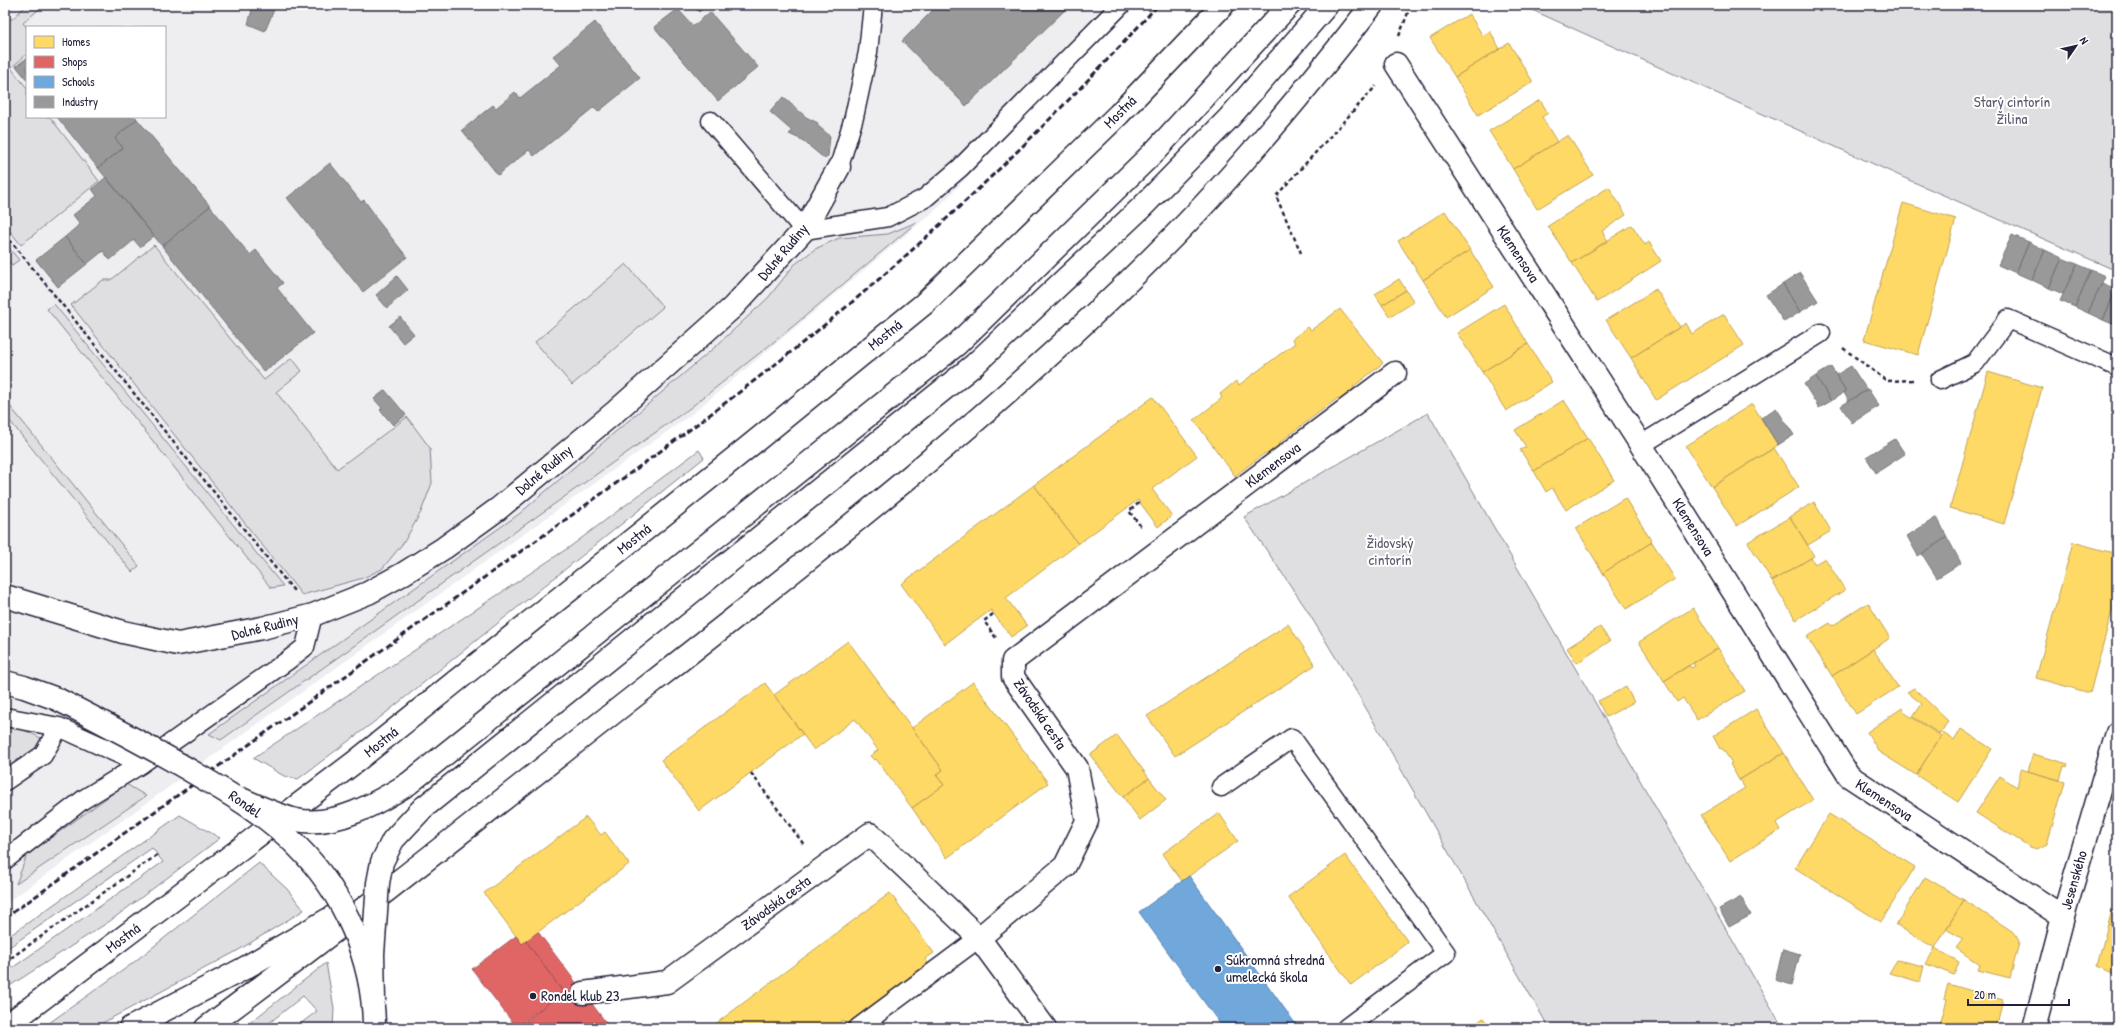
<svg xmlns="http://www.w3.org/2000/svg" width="2122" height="1033" font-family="'Patrick Hand',sans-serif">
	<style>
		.built { fill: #eeeef1; fill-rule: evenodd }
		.green { fill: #dfdfe2; stroke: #80808e }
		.homes { fill: #ffd966; stroke: #bda259 }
		.shops { fill: #e06666; stroke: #a75259 }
		.schools { fill: #6fa8dc; stroke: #5880ac }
		.industry { fill: #999; stroke: #75757d }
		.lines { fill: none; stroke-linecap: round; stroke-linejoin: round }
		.lane-casing { stroke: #22223b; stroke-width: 21 }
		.street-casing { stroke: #22223b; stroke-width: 25 }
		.secondary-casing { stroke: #22223b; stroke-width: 25 }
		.primary-casing { stroke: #22223b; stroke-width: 25 }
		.path { stroke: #22223b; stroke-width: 2.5; stroke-dasharray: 4 3; stroke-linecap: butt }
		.lane { stroke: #fff; stroke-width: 18 }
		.street { stroke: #fff; stroke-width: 22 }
		.secondary { stroke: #fff; stroke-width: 22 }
		.primary { stroke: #fff; stroke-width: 22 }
		.rail { stroke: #22223b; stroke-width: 3; stroke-dasharray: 6 3; stroke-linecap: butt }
		.secondary-bridge-casing { stroke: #22223b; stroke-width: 25; stroke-linecap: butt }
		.primary-bridge-casing { stroke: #22223b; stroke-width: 25; stroke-linecap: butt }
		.secondary-bridge { stroke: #fff; stroke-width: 22 }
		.primary-bridge { stroke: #fff; stroke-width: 22 }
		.poi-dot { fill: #22223b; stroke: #fff; stroke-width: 1.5 }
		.labels { text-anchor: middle; stroke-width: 4; stroke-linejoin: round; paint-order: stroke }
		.park-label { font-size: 15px; fill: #5b5b6d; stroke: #fff }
		.street-label { font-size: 15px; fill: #22223b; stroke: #fff }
		.poi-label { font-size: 15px; fill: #22223b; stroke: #fff; text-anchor: start }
	</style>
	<rect width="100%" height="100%" fill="#fff"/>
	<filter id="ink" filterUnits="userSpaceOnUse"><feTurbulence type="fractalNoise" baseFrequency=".025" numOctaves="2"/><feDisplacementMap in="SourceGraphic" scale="8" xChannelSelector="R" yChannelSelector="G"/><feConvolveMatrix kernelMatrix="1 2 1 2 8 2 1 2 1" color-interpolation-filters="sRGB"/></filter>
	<g filter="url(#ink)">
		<path class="built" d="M5 5H1128L938 208 692 414 5 904ZM27 27H165V117H27Z"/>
		<path class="green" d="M27 5H44L23 23 27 28V54L11 68 27 88V117H50L99 181 21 245 5 225V20L12 19Z
			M1521 5H2117V271L1909 180Z
			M917 222 785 333 690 408 221 740 209 734 519 514 715 347 768 298 794 265 815 249 839 238 888 234Z
			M5 243 19 260 12 265 5 257Z
			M154 245 264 380 292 358 302 371 276 392 337 469 407 417 430 448 432 483 421 512 404 542 382 569 363 578 302 595 71 305 103 280H111Z
			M626 264 663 307 572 385 535 342Z
			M54 304 283 586 271 588 47 309Z
			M5 400 139 566 132 572 5 415Z
			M1428 413 1783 1028H1549L1359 696 1305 607 1244 517Z
			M699 450 704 458 382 716 298 779 284 776 253 758 571 546Z
			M5 724 16 726 45 740 43 746 5 771Z
			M126 784 146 796 16 884 27 855Z
			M180 815 220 838 110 921 5 989V973L163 862 152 848 5 950V939Z
			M259 863 287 889 304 910 237 951 93 1028H42L129 966Z
			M326 963 334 1008 333 1028H295L317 1011 303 996 263 1028H243Z"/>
		<path class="homes" d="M1469 14 1483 36 1490 31 1500 49 1455 77 1430 38Z
			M1509 43 1533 82 1478 115 1455 77Z
			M1540 100 1548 113 1542 117 1557 142 1513 169 1489 131Z
			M1568 135 1593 175 1537 209 1513 169Z
			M1609 187 1626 215 1602 231 1608 241 1572 263 1548 226Z
			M1903 203 1956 219 1918 355 1864 340Z
			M1445 211 1470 250 1423 280 1398 241Z
			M1632 225 1645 245 1649 242 1661 261 1597 302 1572 263Z
			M1470 250 1494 287 1446 317 1423 280Z
			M1399 279 1406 290 1382 305 1375 294Z
			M1656 289 1680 327 1631 358 1606 320Z
			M1406 290 1414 302 1390 317 1382 305Z
			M1504 304 1528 344 1482 372 1457 333Z
			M1340 309 1383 363 1353 387 1355 390 1340 401 1338 398 1280 442 1282 445 1268 456 1265 453 1235 476 1194 420 1222 398 1220 394 1236 381 1239 385 1295 343 1292 339 1308 327 1311 330Z
			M1724 314 1744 345 1656 400 1631 358 1686 323 1692 334Z
			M1528 344 1552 382 1506 411 1482 372Z
			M1988 372 2042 388 2004 524 1950 508Z
			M1153 397 1197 456 1152 489 1172 516 1158 527 1138 500 1078 544 1034 485Z
			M1564 400 1588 438 1534 471 1520 450 1526 447 1515 430Z
			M1752 404 1778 445 1712 487 1686 446Z
			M1588 438 1614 480 1566 510 1552 488 1546 492 1534 471Z
			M1774 448 1799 487 1737 526 1712 487Z
			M1034 485 1078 544 1006 598 1027 626 1011 637 991 610 945 644 901 584Z
			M1625 498 1652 542 1603 573 1576 528Z
			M1814 502 1831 531 1808 545 1790 517Z
			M1790 517 1814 556 1772 581 1748 542Z
			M1652 542 1675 579 1626 609 1603 573Z
			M2073 542 2117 554V592L2090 693 2036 678Z
			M1811 558 1815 564 1825 558 1845 590 1796 620 1772 581Z
			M1868 603 1890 638 1832 676 1807 637 1830 623 1832 626Z
			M1693 608 1718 648 1664 681 1639 642Z
			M1288 624 1315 665 1175 756 1147 716Z
			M1600 627 1610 641 1577 663 1567 648Z
			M848 641 943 770 936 775 944 785 912 808 876 759 874 760 870 756 878 750 855 719 814 750 774 695Z
			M1718 648 1745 691 1697 720 1683 698 1677 702 1664 681 1689 665 1691 668 1695 666 1693 663Z
			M1873 649 1898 687 1856 714 1832 676Z
			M973 682 1048 783 947 858 912 808 944 785 936 775 943 770 912 728Z
			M765 683 803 734 699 811 661 760Z
			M1626 687 1634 702 1606 717 1598 701Z
			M1914 688 1948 721 1940 734 1913 717 1922 704 1907 692Z
			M1902 708 1905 713 1941 736 1916 775 1879 752 1867 732Z
			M1756 709 1784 753 1739 780 1730 764 1732 763 1722 748 1720 749 1713 736Z
			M1961 729 1992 749 1958 802 1916 775 1943 733 1954 740Z
			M1117 735 1149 778 1123 797 1090 755Z
			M1784 753 1813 800 1776 823 1780 830 1730 861 1701 815 1745 788 1739 780Z
			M2033 754 2068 764 2067 767 2064 766 2060 780 2028 771Z
			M2021 769 2065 782 2047 844 2037 849 2030 847 1976 813 2000 776 2017 787Z
			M1149 778 1166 800 1140 820 1123 797Z
			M1219 813 1238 841 1182 881 1162 854Z
			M1829 814 1915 867 1881 922 1795 868Z
			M586 817 601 835 605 832 629 864 522 944 484 893Z
			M1345 855 1408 942 1351 985 1288 897Z
			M1925 877 1964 900 1935 948 1896 925Z
			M890 893 934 953 925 959 930 966 855 1028H849L843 1020 832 1028H710Z
			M2117 895V927L2108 924Z
			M1964 900 2012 931 2016 936 2019 941 2018 947 2010 978 1978 970 1980 965 1956 948 1963 939 1946 929Z
			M2108 924 2117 927V975L2097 966Z
			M1935 948 1959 962 1954 975 1926 964Z
			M1897 960 1924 966 1920 982 1889 973Z
			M1948 984 2003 1000 1996 1028H1939L1947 1000 1944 999Z
			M1483 1018 1491 1028H1471Z"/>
		<path class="shops" d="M538 932 610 1028H517L563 992 526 941Z
			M516 936 522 944 526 941 563 992 516 1027 472 969Z"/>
		<path class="schools" d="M1189 876 1297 1026 1294 1028H1223L1139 912Z"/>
		<path class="industry" d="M276 5 265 31 248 24 252 10 241 6Z
			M693 5H707L699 12Z
			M938 5H1066L1068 7 966 106 902 41Z
			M678 9 693 26 710 12 758 67 718 101 654 27Z
			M595 22 640 78 598 112 594 107 534 156 529 150 498 175 462 130 493 105 496 108 515 92 520 98 561 65 553 56Z
			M27 58V80L16 66Z
			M783 97 806 117 818 123 817 125 830 136 828 156 825 159 802 140 789 134 792 131 770 112Z
			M57 117H136L137 119 115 138 123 148 98 168Z
			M137 119 210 206 162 246 98 168 123 148 115 138Z
			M330 163 361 202 364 200 375 215 374 216 407 257 363 292 287 198Z
			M106 177 154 236 140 247 134 240 110 260 103 251 87 264 65 237 80 224 73 215 97 196 92 189Z
			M210 206 250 255 256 250 283 283 277 288 313 333 264 372 162 246Z
			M2012 235 2029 242 2016 273 1998 265Z
			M65 237 87 264 58 287 36 260Z
			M2029 242 2045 250 2032 280 2016 273Z
			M2045 250 2062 258 2049 288 2032 280Z
			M2062 258 2077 264 2063 294 2049 288Z
			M2077 264 2091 270 2075 307 2060 301Z
			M2091 270 2105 276 2088 313 2075 307Z
			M1800 273 1818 301 1800 312 1783 284Z
			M397 276 408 290 387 308 376 295Z
			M2102 283 2116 289 2103 320 2088 313Z
			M1783 284 1800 312 1784 322 1766 295Z
			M2116 289 2117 290V326L2103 320Z
			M400 317 414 334 403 343 389 326Z
			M1851 366 1867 390 1849 401 1844 393 1846 391 1836 375Z
			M1831 367 1846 391 1831 401 1816 376Z
			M1816 376 1831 401 1819 408 1804 384Z
			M1868 389 1879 406 1852 423 1841 406Z
			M385 390 406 415 393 425 380 410 382 408 374 399Z
			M1776 408 1794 435 1778 445 1761 418Z
			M1895 439 1905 454 1876 473 1866 457Z
			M1937 517 1947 537 1918 556 1907 536Z
			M1947 537 1961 563 1937 578 1922 554Z
			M1741 897 1751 915 1729 927 1719 909Z
			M1783 949 1800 954 1792 985 1775 980Z"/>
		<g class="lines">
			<g class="lane-casing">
				<path id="lane" d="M711 121 804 230 888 217 925 198 960 168 1121 5
					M839 167 854 117 868 52 873 5
					M1940 380 1975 363 2008 319 2117 367
					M1641 445 1821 333
					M5 717 59 727 43 755 5 781
					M59 727 141 764
					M1221 787 1292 738 1446 953 1346 1028
					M5 860 84 799 141 764 287 661 305 647 313 615
					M858 1028 979 938"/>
			</g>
			<g class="street-casing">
				<path id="street" d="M1396 64 1641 445 1849 776 2063 917
					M5 596 123 632 178 644 262 628 313 615 368 593 401 575 444 548 498 509 615 412 733 307 804 230 839 167
					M979 938 1065 866 1087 821 1077 768 1013 677V661L1395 373
					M583 993 667 982 870 834 979 938 1045 1028
					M2034 1028 2063 917 2117 733"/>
			</g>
			<g class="secondary-casing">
				<path id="secondary" d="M5 682 24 687 57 699"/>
			</g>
			<g class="primary-casing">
				<path id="primary" d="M408 784 956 345 1156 150 1289 5
					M423 808 974 365 1142 207 1229 118 1327 5
					M5 1027 355 762 747 448 925 303 1119 114 1223 5
					M130 1028 243 969 341 912
					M206 1028C355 918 499 802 645 688 828 545 1011 402 1174 236 1245 164 1310 85 1372 5"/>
			</g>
			<path class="path" d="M1399 36 1411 5
				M5 234 294 591
				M1301 253 1276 196 1376 86
				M1843 348 1887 381 1913 380
				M1139 503 1129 511 1142 528
				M993 614 984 621 996 638
				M751 773 805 846
				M5 962 157 855"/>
			<use href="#lane" class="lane"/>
			<use href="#street" class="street"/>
			<use href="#secondary" class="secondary"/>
			<use href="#primary" class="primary"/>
			<path class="rail" d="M5 918C164 805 323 692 482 579 617 483 753 388 878 280 977 194 1070 102 1158 5"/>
			<g class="secondary-bridge-casing">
				<path id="secondary-bridge" d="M57 699C104 723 151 747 196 774 232 795 268 816 297 846 344 893 374 961 374 1028"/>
			</g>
			<g class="primary-bridge-casing">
				<path id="primary-bridge" d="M239 798C257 806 277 815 296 820 335 828 377 803 408 784
					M374 1001 373 954 378 883 382 862 393 840 423 808"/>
			</g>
			<use href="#secondary-bridge" class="secondary-bridge"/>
			<use href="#primary-bridge" class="primary-bridge"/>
		</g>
	</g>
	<g class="poi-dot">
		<circle cx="1218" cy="969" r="4"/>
		<circle cx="533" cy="996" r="4"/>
	</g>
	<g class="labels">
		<g class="park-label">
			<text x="2012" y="107">Starý cintorín<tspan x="2012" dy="17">Žilina</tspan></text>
			<text x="1390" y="548">Židovský<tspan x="1390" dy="17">cintorín</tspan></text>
		</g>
		<g class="street-label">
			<text transform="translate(1120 112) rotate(-45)" y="5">Mostná</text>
			<text transform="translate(783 252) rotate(-50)" y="5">Dolné Rudiny</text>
			<text transform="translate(1518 254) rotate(57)" y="5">Klemensova</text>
			<text transform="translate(885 335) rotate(-39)" y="5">Mostná</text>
			<text transform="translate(1273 465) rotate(-37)" y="5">Klemensova</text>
			<text transform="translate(544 470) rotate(-40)" y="5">Dolné Rudiny</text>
			<text transform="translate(1693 527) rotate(58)" y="5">Klemensova</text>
			<text transform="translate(634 539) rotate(-39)" y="5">Mostná</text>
			<text transform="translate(265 627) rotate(-14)" y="5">Dolné Rudiny</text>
			<text transform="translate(1040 714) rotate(56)" y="5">Závodská cesta</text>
			<text transform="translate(381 742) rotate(-39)" y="5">Mostná</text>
			<text transform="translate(1884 800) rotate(33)" y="5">Klemensova</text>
			<text transform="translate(245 804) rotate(35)" y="5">Rondel</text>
			<text transform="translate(2074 880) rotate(-74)" y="5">Jesenského</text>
			<text transform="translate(776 903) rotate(-36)" y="5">Závodská cesta</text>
			<text transform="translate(123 938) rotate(-37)" y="5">Mostná</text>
		</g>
		<g class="poi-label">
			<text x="1226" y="965">Súkromná stredná<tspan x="1226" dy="17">umelecká škola</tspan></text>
			<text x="541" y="1001">Rondel klub 23</text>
		</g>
	</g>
	<rect width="2122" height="1033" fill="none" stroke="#fff" stroke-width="20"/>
	<rect x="10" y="10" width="2102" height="1013" fill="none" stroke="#22223b" stroke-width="1.5" filter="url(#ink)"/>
	<rect x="26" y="26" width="140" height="92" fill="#ffffff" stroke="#a7a7b1"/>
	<rect x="34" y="36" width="20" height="12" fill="#ffd966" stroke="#a7a7b1"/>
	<text x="62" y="46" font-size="12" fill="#22223b">Homes</text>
	<rect x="34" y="56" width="20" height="12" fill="#e06666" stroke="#a7a7b1"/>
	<text x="62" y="66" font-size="12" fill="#22223b">Shops</text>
	<rect x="34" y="76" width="20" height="12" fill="#6fa8dc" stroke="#a7a7b1"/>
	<text x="62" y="86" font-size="12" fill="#22223b">Schools</text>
	<rect x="34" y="96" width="20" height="12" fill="#999999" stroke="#a7a7b1"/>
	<text x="62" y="106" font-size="12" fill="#22223b">Industry</text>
	<g transform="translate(2076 46) rotate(56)" stroke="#ffffff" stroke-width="3" paint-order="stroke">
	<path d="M0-3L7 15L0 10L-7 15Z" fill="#22223b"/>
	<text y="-6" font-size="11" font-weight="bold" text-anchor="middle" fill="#22223b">N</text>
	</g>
	<path d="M1968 999v6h101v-6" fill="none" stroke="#22223b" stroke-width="2"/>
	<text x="1974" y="999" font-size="12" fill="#22223b" stroke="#ffffff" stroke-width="3" paint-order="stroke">20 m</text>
</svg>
